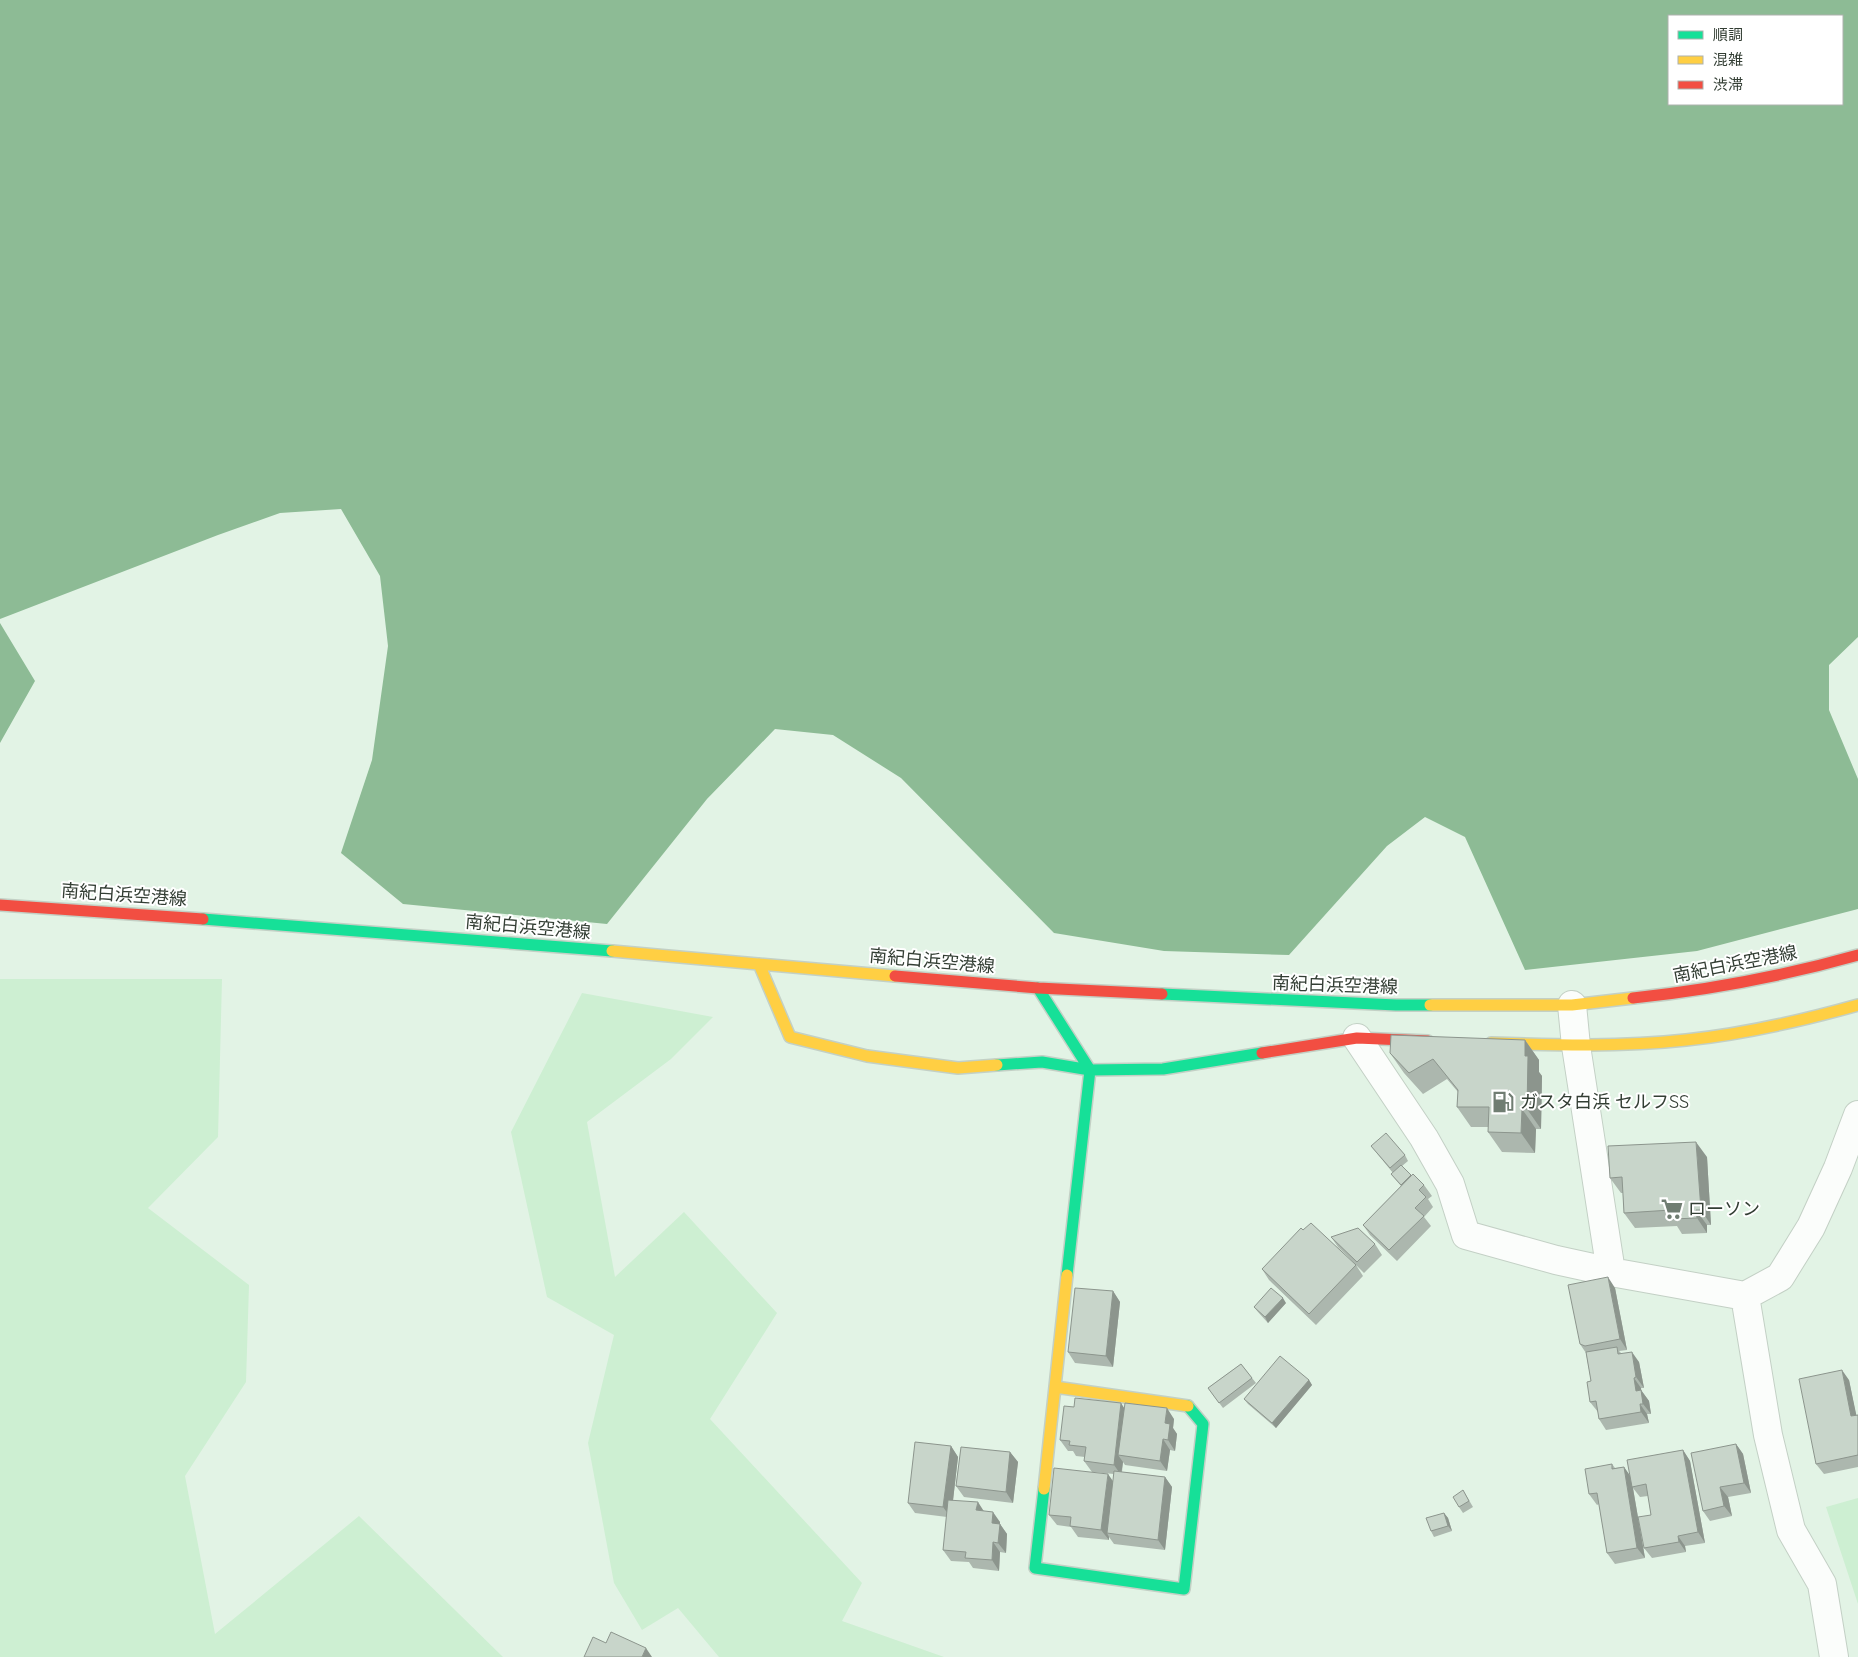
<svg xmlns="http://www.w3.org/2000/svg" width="1858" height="1657" font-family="Quicksand,'Noto Sans JP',sans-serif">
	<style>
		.green { fill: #cdefd2 }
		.water { fill: #8dbb95; fill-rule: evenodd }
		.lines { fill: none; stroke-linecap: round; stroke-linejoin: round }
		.street-casing { stroke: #c3d0c5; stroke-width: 30 }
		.fast-casing { stroke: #c3d0c5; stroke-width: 14 }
		.slow-casing { stroke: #c3d0c5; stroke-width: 14 }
		.jam-casing { stroke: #c3d0c5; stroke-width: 14 }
		.street { stroke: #fbfdfb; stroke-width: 28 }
		.fast { stroke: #16e098; stroke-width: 11 }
		.slow { stroke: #ffcf43; stroke-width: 11 }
		.jam { stroke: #f24e42; stroke-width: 11 }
		.wall { fill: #acb7ae }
		.shaded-wall { fill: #8c958d }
		.building { fill: #c8d5ca; stroke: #8c958d }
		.labels { text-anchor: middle; stroke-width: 4; stroke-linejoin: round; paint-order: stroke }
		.street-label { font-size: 18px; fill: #333e34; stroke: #fff }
		.poi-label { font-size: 18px; fill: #333e34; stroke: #fff; text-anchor: start }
	</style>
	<rect width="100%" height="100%" fill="#e2f3e5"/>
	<path class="green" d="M222 979 218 1137 148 1208 249 1285 246 1382 185 1476 215 1634 359 1516 503 1657H0V979Z
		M582 993 713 1017 671 1059 587 1122 615 1277 684 1212 777 1313 710 1419 862 1583 842 1621 944 1657H719L678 1608 642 1630 614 1583 588 1443 614 1335 547 1297 511 1132Z
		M1858 1498V1604L1826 1507Z"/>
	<path class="water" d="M0 0H1858V637L1829 665V710L1858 779V909L1697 951 1525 970 1465 837 1425 817 1387 846 1289 955 1164 951 1054 933 901 778 833 735 775 729 707 799 607 924 403 904 341 853 372 760 388 646 380 576 341 509 280 513 218 535 0 619ZM1842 16V104H1669V16Z
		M0 623 35 681 0 743Z"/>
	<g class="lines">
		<g class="street-casing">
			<path id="street" d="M1572 1005 1576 1046 1611 1272 1745 1296 1768 1435 1791 1530 1822 1584 1834 1657
				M1357 1038 1424 1138 1450 1184 1466 1235 1556 1260 1611 1272
				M1745 1296 1780 1277 1811 1227 1838 1168 1858 1115"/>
		</g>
		<g class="fast-casing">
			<path id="fast" d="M203 919 612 951
				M1038 988 1090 1070 1067 1275
				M1162 994 1396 1005H1430
				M997 1065 1042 1062 1090 1070 1163 1069 1262 1053
				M1044 1489 1035 1568 1184 1589 1203 1424 1188 1406"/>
		</g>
		<g class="slow-casing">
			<path id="slow" d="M612 951 895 976
				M759 964 790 1037 867 1056 958 1068 997 1065
				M1430 1005H1572L1633 998
				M1491 1043C1556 1045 1621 1047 1686 1040 1744 1034 1801 1021 1858 1005
				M1055 1387 1188 1406
				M1044 1489 1067 1275"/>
		</g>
		<g class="jam-casing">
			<path id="jam" d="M0 905 203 919
				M895 976 1038 988 1162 994
				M1633 998C1709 990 1784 976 1858 955
				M1262 1053 1357 1038 1428 1041"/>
		</g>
		<use href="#street" class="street"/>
		<use href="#fast" class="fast"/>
		<use href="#slow" class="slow"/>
		<use href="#jam" class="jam"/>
	</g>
	<path class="wall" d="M1525 1040 1539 1060V1072L1542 1076 1541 1129H1536L1535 1153 1502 1152 1488 1132V1127H1471L1457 1107 1458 1092 1447 1079 1423 1094 1404 1073 1390 1053Z
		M1371 1146 1405 1155 1408 1161 1402 1166 1411 1176 1424 1185 1432 1196 1428 1199 1433 1207 1424 1217 1431 1226 1397 1261 1370 1235 1363 1225 1401 1186 1391 1174 1393 1173Z
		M1707 1157 1711 1225H1707V1233L1682 1234 1677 1226 1635 1228 1624 1213 1623 1193H1621L1610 1178Z
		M1331 1237 1375 1244 1382 1255 1364 1273 1338 1247Z
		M1356 1265 1363 1276 1316 1325 1269 1280 1262 1269Z
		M1615 1288 1627 1350 1619 1351 1621 1353 1639 1362 1644 1388H1641V1390L1649 1401 1651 1414H1647L1649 1423 1606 1430 1599 1419 1598 1412 1590 1402 1591 1381 1586 1353 1580 1344Z
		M1113 1291 1120 1302 1113 1367 1075 1363 1068 1352Z
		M1286 1303 1268 1323 1258 1312 1254 1307Z
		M1241 1364 1256 1383 1223 1408 1208 1388Z
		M1309 1380 1312 1385 1276 1428 1248 1404 1244 1399Z
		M1849 1380 1856 1415H1858V1467L1824 1474 1816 1464Z
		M1074 1407 1124 1408 1174 1419 1173 1428 1177 1434 1175 1451 1170 1450 1167 1471 1125 1465 1123 1462 1122 1472 1165 1477 1172 1487 1165 1550 1114 1544 1109 1537V1540L1078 1537 1071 1527 1057 1525 1049 1515 1113 1481 1114 1474 1092 1472 1084 1461 1085 1457 1076 1456 1073 1451H1068L1060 1440Z
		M1736 1444 1743 1454 1751 1493 1728 1497 1732 1516 1710 1521 1703 1511Z
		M951 1446 958 1457 953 1500 984 1511 1000 1522V1524L1007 1534 1006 1553 1000 1552 999 1571 973 1568 969 1562 951 1561 943 1550 947 1517 915 1513 908 1503Z
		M1683 1450 1690 1461 1705 1543 1685 1546 1686 1552 1652 1558 1644 1548 1651 1515 1648 1496 1640 1497 1633 1488 1645 1558 1615 1564 1607 1553 1599 1504 1597 1505 1589 1494 1612 1464 1615 1468 1624 1467 1630 1476Z
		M1010 1452 1018 1462 1013 1503 964 1497 956 1486Z
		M1463 1490 1473 1507 1463 1513 1459 1507Z
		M1444 1513 1448 1518 1452 1531 1434 1537 1431 1531Z"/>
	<path class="shaded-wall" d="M1525 1040 1539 1060V1072L1542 1076 1541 1129 1527 1109 1525 1056Z
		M1522 1109 1536 1129 1535 1153 1521 1133Z
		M1696 1142 1707 1157 1711 1225 1701 1210Z
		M1696 1210 1707 1225V1233L1697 1218Z
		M1608 1277 1615 1288 1627 1350 1620 1339Z
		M1113 1291 1120 1302 1113 1367 1106 1356Z
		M1283 1298 1286 1303 1268 1323 1265 1317Z
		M1632 1352 1639 1362 1644 1388 1636 1377Z
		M1842 1370 1849 1380 1858 1423 1851 1416Z
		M1634 1378 1641 1388 1643 1402 1636 1391Z
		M1309 1380 1312 1385 1276 1428 1272 1423Z
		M1641 1390 1649 1401 1651 1414 1643 1404Z
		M1121 1403 1128 1414 1118 1455 1123 1462 1121 1475 1114 1465Z
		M1640 1404 1647 1414 1649 1423 1641 1412Z
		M1167 1408 1174 1419 1173 1428 1177 1434 1175 1451 1168 1440 1165 1423Z
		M1163 1439 1170 1450 1167 1471 1160 1461Z
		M1736 1444 1743 1454 1751 1493 1744 1483Z
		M951 1446 958 1457 951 1518 943 1507Z
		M1683 1450 1690 1461 1705 1543 1698 1532Z
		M1010 1452 1018 1462 1013 1503 1006 1492Z
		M1624 1467 1631 1477 1645 1558 1637 1548Z
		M1108 1474 1115 1484 1107 1533 1109 1537V1540L1101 1530Z
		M1165 1477 1172 1487 1165 1550 1158 1540Z
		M1720 1487 1728 1497 1732 1516 1724 1506Z
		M978 1502 985 1513 976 1510Z
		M993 1512 1000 1522 999 1533 992 1523Z
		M1444 1513 1448 1518 1452 1531 1448 1526Z
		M1000 1524 1007 1534 1006 1553 998 1543Z
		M1678 1536 1685 1546 1686 1552 1679 1542Z
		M993 1542 1000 1552 999 1571 992 1560Z
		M646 1648 652 1657H642Z"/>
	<path class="building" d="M1391 1035 1525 1040V1056H1528L1527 1109H1522L1521 1133 1488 1132 1489 1107H1457L1458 1090 1433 1059 1409 1073 1390 1053Z
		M1386 1133 1405 1155 1390 1168 1371 1146Z
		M1696 1142 1701 1210H1696L1697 1218 1672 1219 1671 1210 1624 1213 1622 1177 1610 1178 1608 1146Z
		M1401 1165 1411 1175 1401 1185 1391 1174Z
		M1413 1174 1424 1185 1419 1190 1426 1197 1415 1208 1424 1216 1389 1250 1363 1225Z
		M1311 1223 1356 1265 1309 1314 1262 1269 1301 1228 1303 1230Z
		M1358 1228 1375 1244 1357 1262 1331 1237Z
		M1608 1277 1620 1339 1585 1346 1580 1344 1568 1285Z
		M1075 1288 1113 1291 1106 1356 1068 1352Z
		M1271 1288 1283 1298 1265 1317 1254 1307Z
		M1617 1347 1618 1354 1632 1352 1636 1377 1634 1378 1636 1391 1641 1390 1643 1404H1640L1641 1412 1599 1419 1596 1401 1590 1402 1587 1382 1591 1381 1586 1352Z
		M1280 1356 1309 1380 1272 1423 1244 1399Z
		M1241 1364 1252 1378 1219 1403 1208 1388Z
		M1842 1370 1851 1416 1858 1415V1455L1816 1464 1799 1379Z
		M1075 1398 1121 1403 1114 1465 1084 1461 1086 1447 1069 1445 1070 1441 1060 1440 1064 1406 1074 1407Z
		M1125 1403 1167 1408 1165 1423 1170 1424 1168 1440 1163 1439 1160 1461 1118 1455Z
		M915 1442 951 1446 943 1507 908 1503Z
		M1736 1444 1744 1483 1720 1487 1724 1506 1703 1511 1691 1453Z
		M961 1447 1010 1452 1006 1492 956 1486Z
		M1683 1450 1698 1532 1678 1536 1679 1542 1644 1548 1638 1517 1651 1515 1646 1484 1632 1487 1627 1460Z
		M1612 1464V1469L1624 1467 1637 1548 1607 1553 1597 1493 1589 1494 1585 1469Z
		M1054 1468 1108 1474 1101 1530 1070 1526 1071 1517 1049 1515Z
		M1114 1471 1165 1477 1158 1540 1107 1533Z
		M1463 1490 1469 1501 1459 1507 1453 1497Z
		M948 1500 978 1502 976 1510 993 1512 992 1523 1000 1524 998 1543 993 1542 992 1560 965 1558 966 1552 943 1550Z
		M1444 1513 1448 1526 1431 1531 1426 1518Z
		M611 1632 646 1648 642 1657H584L593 1637 606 1643Z"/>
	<defs>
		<g id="fuel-bare" transform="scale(1.725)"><path d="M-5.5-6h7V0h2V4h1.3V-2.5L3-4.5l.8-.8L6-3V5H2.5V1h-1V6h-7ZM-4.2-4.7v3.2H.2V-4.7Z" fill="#707d72" stroke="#fff" stroke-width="2.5" paint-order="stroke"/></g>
		<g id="supermarket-bare" transform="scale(1.725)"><path d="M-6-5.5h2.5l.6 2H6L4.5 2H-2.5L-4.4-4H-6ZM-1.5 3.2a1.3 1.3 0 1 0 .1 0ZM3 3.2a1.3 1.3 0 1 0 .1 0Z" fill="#707d72" stroke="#fff" stroke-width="2.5" paint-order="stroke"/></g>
	</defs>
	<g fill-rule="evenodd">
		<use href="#fuel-bare" x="1503" y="1102"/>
		<use href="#supermarket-bare" x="1672" y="1209"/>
	</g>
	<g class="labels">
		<g class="street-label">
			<text transform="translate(124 895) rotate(4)" y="6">南紀白浜空港線</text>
			<text transform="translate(528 927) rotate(5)" y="6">南紀白浜空港線</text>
			<text transform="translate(932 961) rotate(5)" y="6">南紀白浜空港線</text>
			<text transform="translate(1735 964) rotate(-11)" y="6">南紀白浜空港線</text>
			<text transform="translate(1335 985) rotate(2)" y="6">南紀白浜空港線</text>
		</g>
		<g class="poi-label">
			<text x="1520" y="1108">ガスタ白浜 セルフSS</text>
			<text x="1688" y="1215">ローソン</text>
		</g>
	</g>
	<rect x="1668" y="15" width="175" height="90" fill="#ffffff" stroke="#adb2ae"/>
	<rect x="1678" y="31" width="25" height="8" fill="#16e098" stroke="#adb2ae"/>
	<text x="1713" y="40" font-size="15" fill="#333e34">順調</text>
	<rect x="1678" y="56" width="25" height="8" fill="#ffcf43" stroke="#adb2ae"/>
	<text x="1713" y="65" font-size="15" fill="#333e34">混雑</text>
	<rect x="1678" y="81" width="25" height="8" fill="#f24e42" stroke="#adb2ae"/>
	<text x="1713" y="90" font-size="15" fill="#333e34">渋滞</text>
</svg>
